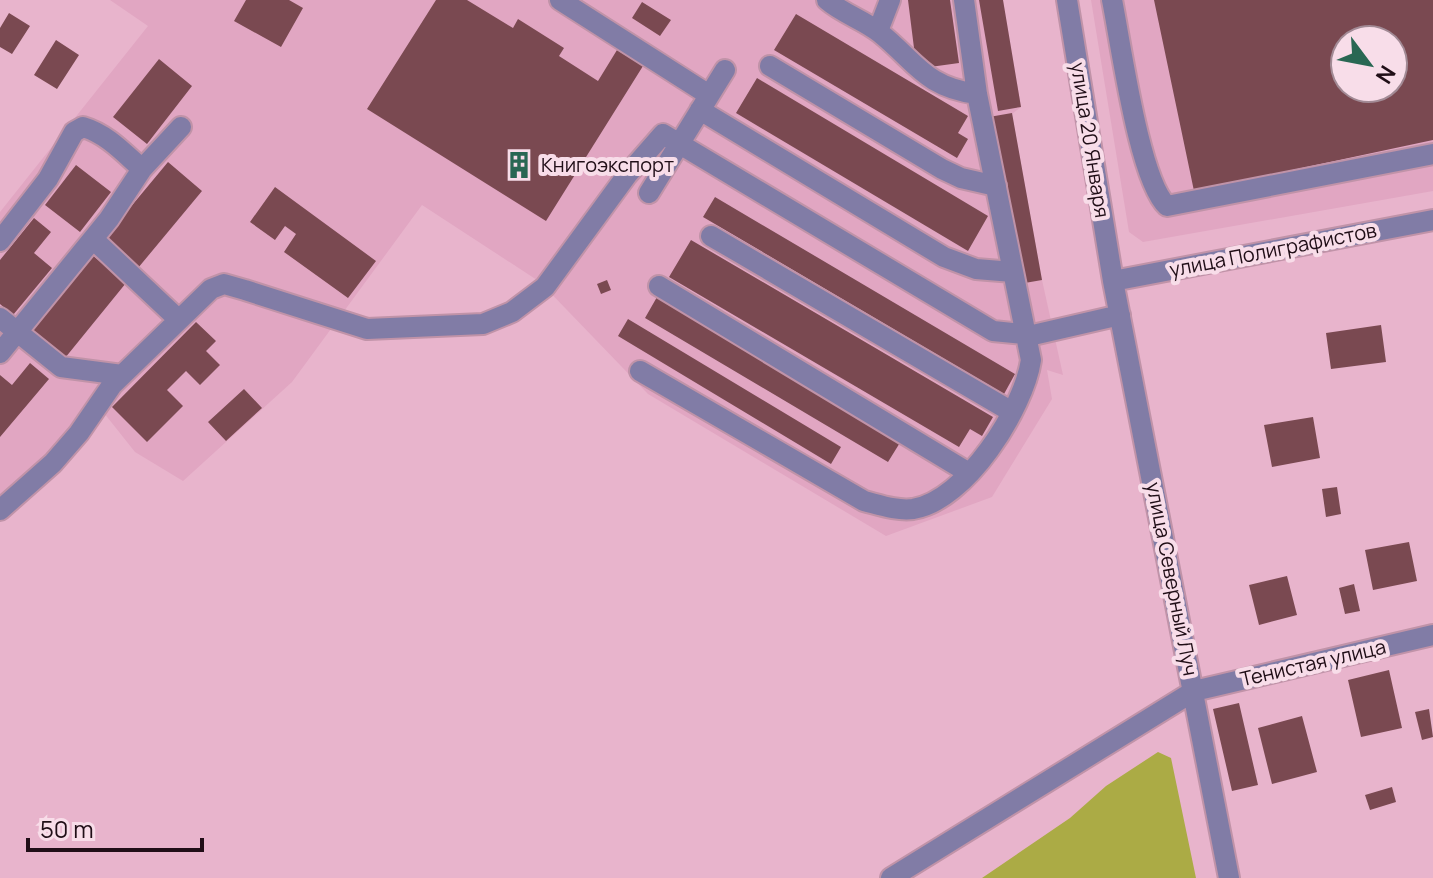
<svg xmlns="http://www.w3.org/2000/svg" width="1433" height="878" font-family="Manrope,sans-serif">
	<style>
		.built { fill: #e1a6c2; fill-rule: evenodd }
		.green { fill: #abab45 }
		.building { fill: #7a4951; fill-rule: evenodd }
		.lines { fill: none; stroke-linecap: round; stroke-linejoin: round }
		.minor-casing { stroke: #c093a8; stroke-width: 24 }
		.minor { stroke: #817ca6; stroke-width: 20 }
		.labels { text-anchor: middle; stroke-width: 8; stroke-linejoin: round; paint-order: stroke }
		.street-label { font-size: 20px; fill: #200e17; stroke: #f8dde9 }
		.poi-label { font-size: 20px; fill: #200e17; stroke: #f8dde9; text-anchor: start }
	</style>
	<rect width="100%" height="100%" fill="#e8b4cc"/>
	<path class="built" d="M110 0H1003L1021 107 1012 114 1042 280 1063 375 1047 370 1052 399 992 497 886 536 648 394 540 282 422 205 292 382 183 481 135 452 100 408 0 518V212L148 26Z
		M1091 0H1433V191L1143 242 1129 232ZM1345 40H1393V88H1345Z"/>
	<path class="green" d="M1158 752 1171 758 1196 878H982L1070 818 1106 786Z"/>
	<path class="building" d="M246 0H289L303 8 281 47 234 21Z
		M436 0H467L513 28 518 19 564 48 559 56 598 81 617 50 643 66 546 221 367 109Z
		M908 0H950L959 63 930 67 915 56Z
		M979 0H1003L1021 107 998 111Z
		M1154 0H1433V140L1194 191ZM1345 40H1393V88H1345Z
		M642 2 671 20 660 36 632 18Z
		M9 13 30 26 12 54 0 47V28Z
		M796 14 968 116 958 133 968 139 957 158 774 50Z
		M56 40 79 55 57 89 34 75Z
		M159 59 192 86 147 144 113 117Z
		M757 78 988 216 968 251 736 113Z
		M1012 113 1042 280 1019 284 989 117Z
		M168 162 202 191 138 268 104 239Z
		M76 165 111 192 80 232 45 205Z
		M275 187 376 261 348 298 284 252 296 234 285 226 275 240 250 222Z
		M715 197 1015 374 1004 394 703 217Z
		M34 218 51 232 34 253 52 268 13 315 0 304V260Z
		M691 240 993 417 982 436 970 429 959 447 669 277Z
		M91 254 126 283 65 358 30 330Z
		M607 280 611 290 601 294 597 284Z
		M657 297 901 441 888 462 645 318Z
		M628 319 841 447 831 464 618 336Z
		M196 322 216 341 206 351 220 365 200 385 186 371 167 390 183 406 147 442 112 407Z
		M1381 325 1386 362 1331 369 1326 333Z
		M30 363 49 379 0 437V375L12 385Z
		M244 389 262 408 226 441 208 422Z
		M1313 417 1320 458 1272 467 1264 425Z
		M1337 487 1341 514 1326 517 1322 489Z
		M1409 542 1417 581 1373 590 1365 550Z
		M1287 576 1297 615 1259 625 1249 585Z
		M1354 584 1360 611 1345 614 1339 588Z
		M1389 670 1402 728 1361 737 1348 680Z
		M1239 703 1258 785 1232 791 1213 709Z
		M1429 709 1433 737 1422 740 1415 712Z
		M1302 716 1317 772 1272 784 1258 728Z
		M1392 787 1396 802 1370 810 1365 795Z"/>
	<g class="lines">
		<g class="minor-casing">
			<path id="minor" d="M560 0 709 95
				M827 0C843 14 864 20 880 33 917 63 925 87 977 94
				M1067 0 1113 281 1229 878
				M1112 0C1121 44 1139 180 1167 206L1433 154
				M878 31 890 0
				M770 66 942 169 961 178 996 186
				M700 110 944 257 976 269 1013 272
				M649 193 725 70
				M711 236 1012 412
				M93 239 178 319
				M0 241 48 179 74 132 83 127C107 134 124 153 142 169
				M1113 281 1433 220
				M659 286 969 473
				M0 318 61 367 122 375
				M0 353 109 219 142 169 181 127
				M640 371 864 501C880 505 897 511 913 509 966 501 1024 408 1031 360L977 94 964 0
				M0 510 53 463 79 433 112 385 211 289 224 284 245 290 367 329 483 324 512 312 545 287 627 175 663 134 993 331 1033 335 1120 315
				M891 878 1194 691 1433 635"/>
		</g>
		<use href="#minor" class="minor"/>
	</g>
	<defs>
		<g id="building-bare" transform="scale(2.16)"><path d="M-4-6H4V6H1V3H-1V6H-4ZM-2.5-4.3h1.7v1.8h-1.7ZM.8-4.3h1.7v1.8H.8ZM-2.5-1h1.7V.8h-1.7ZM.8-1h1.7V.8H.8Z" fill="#296753" stroke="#f8dde9" stroke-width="2.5" paint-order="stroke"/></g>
	</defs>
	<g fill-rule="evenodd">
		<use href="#building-bare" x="519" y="165"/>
	</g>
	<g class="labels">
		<g class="street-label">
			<text transform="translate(1090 140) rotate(81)" y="7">улица 20 Января</text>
			<text transform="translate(1273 250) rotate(-11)" y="7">улица Полиграфистов</text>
			<text transform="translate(1172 579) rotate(79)" y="7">улица Северный Луч</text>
			<text transform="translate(1313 663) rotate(-13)" y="7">Тенистая улица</text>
		</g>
		<g class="poi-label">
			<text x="541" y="172">Книгоэкспорт</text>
		</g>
	</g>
	<g transform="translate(1369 64) rotate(122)"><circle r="38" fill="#f8dde9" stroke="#a28a95" stroke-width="2"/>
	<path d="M0-6L14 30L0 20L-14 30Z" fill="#296753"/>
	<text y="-12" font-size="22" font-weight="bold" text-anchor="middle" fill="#200e17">N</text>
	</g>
	<path d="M28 838v12h174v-12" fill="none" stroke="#200e17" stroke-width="4"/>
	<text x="40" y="838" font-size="24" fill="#200e17" stroke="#f8dde9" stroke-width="6" paint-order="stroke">50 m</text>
</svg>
